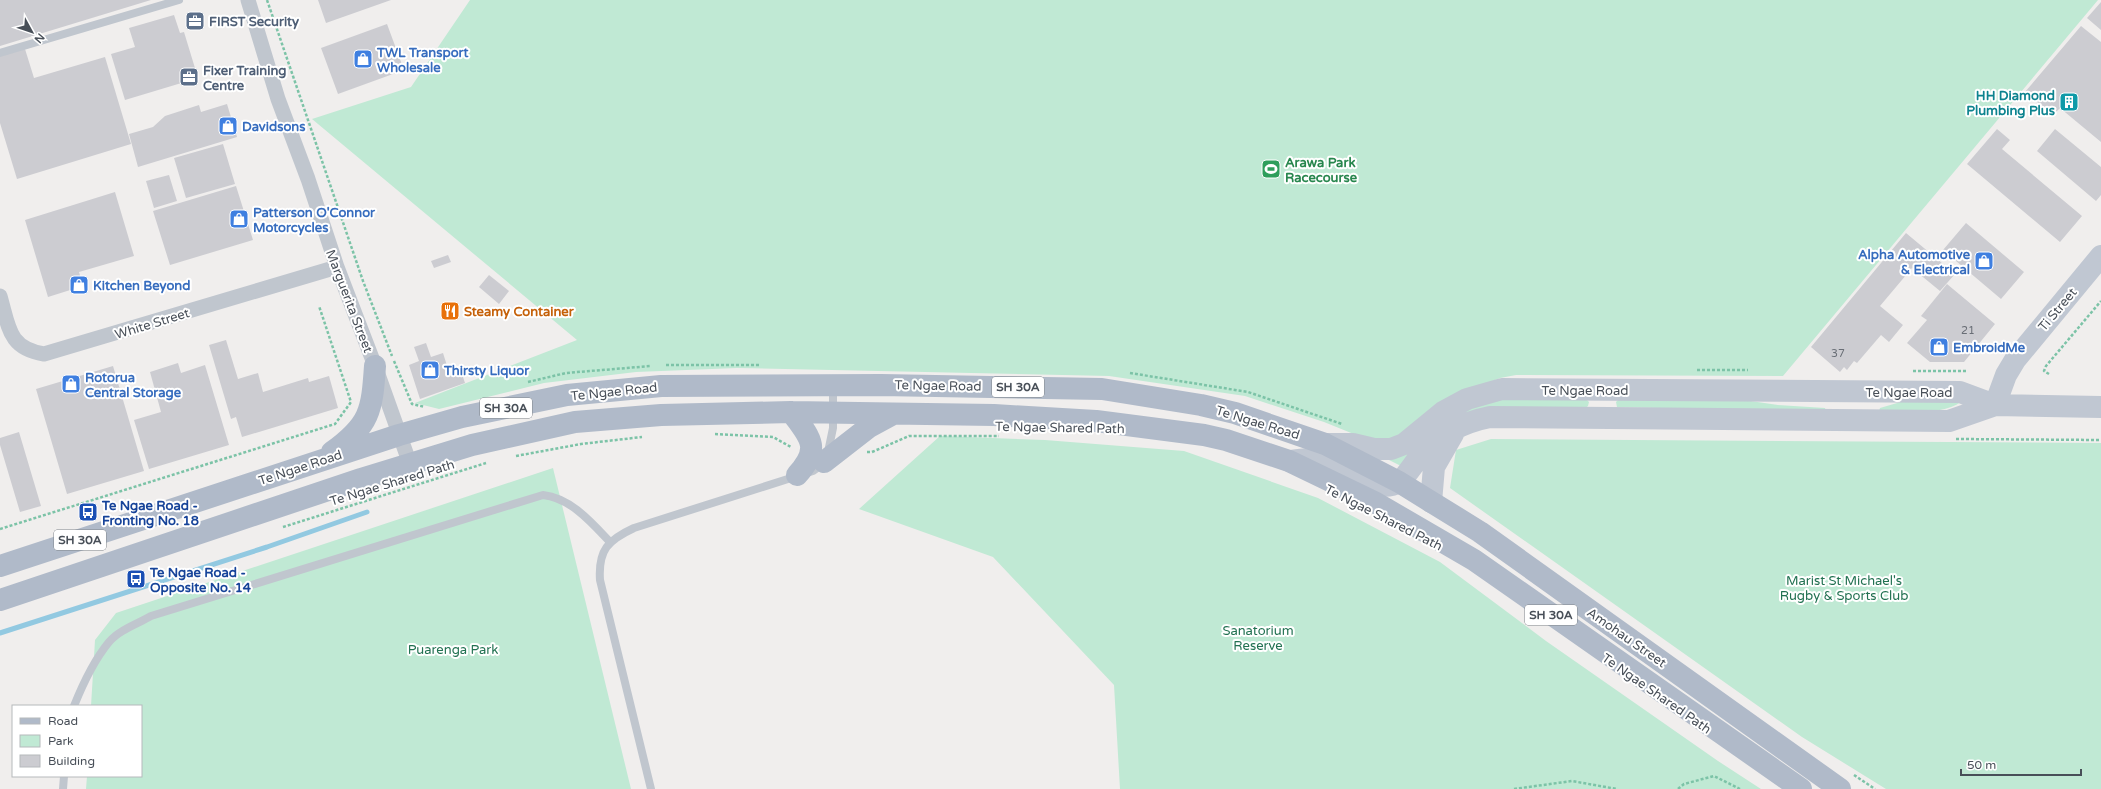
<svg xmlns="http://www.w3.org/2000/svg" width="2101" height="789" font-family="'Varela Round',sans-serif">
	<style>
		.green { fill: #c0e9d4 }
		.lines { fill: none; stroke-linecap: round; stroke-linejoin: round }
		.stream { stroke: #92c9e1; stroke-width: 5 }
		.building { fill: #ccccd1 }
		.path { stroke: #7cc3a7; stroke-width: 2.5; stroke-dasharray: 3 2; stroke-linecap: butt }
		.lane { stroke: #c0c6ce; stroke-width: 8 }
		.street { stroke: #c0c6ce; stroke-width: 15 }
		.secondary { stroke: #c0c7d2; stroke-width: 22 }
		.primary { stroke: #b0bac9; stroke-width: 22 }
		.labels { text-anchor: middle; stroke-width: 4; stroke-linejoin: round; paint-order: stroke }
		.number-label { font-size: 11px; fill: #696e76 }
		.shield { fill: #fff; stroke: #7f848a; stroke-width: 1 }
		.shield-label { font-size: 12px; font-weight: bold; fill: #484f58 }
		.service-label { font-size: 13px; font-weight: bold; fill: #4e5e75; stroke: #fff; text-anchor: start }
		.shop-label { font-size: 13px; font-weight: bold; fill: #366cbe; stroke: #fff; text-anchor: start }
		.culture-label { font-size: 13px; font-weight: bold; fill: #0d838f; stroke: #fff; text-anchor: end }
		.leisure-label { font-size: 13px; font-weight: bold; fill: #27864d; stroke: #fff; text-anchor: start }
		.street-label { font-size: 13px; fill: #484f58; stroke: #fff }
		.food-label { font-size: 13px; font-weight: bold; fill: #c56008; stroke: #fff; text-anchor: start }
		.transit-label { font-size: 13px; font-weight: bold; fill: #164399; stroke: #fff; text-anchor: start }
		.park-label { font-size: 13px; fill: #217151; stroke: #fff }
	</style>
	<rect width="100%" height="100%" fill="#f0eeed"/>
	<path class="green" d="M470 0H2098L1783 376 1516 375 1500 378 1470 390 1396 438 1366 439 1324 422 1245 396 1109 376 737 368 636 372 544 383 439 409 415 403 577 340 312 119 411 87Z
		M1496 398 1586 399 1589 402 1588 406 1584 409 1494 407 1403 467 1387 459 1439 418Z
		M1620 398 1737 399 1778 405 1825 408 1826 412 1617 407 1616 402Z
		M1904 401 1961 402C1941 416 1903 411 1879 411L1880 408Z
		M940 436 1045 440 1184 451 1318 498 1440 562 1546 641 1718 761 1761 789H1120L1114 685 993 557 859 509Z
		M1491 439 2101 443V789H1886L1802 737 1450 488 1456 450Z
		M553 468 631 789H86L87 776H141V706H91L95 640 116 613Z"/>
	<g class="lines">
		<path class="stream" d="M0 633 267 547 367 512"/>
	</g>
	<path class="building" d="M0 0H151L0 46Z
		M318 0H391L326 23Z
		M2101 2V30L2087 18Z
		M174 15 180 33 184 32 198 78 125 100 111 54 135 47 129 28Z
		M387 24 404 70 338 94 321 48Z
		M2081 26 2101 42V142L2060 108 2053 115 2025 92Z
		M25 49 34 78 105 57 131 144 17 179 0 123V56Z
		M227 104 237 137 138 167 129 134 153 127 165 116 199 105 201 112Z
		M1997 129 2010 140 2002 149 2082 216 2060 242 1967 164Z
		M2055 129 2101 167V195L2096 201 2037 151Z
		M223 144 235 184 186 198 174 158Z
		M169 175 177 201 154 208 146 181Z
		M236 186 253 240 170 265 153 211Z
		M115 192 134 256 79 272 83 286 48 297 25 220Z
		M1966 223 2024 272 2001 299 1943 250Z
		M1906 233 1955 274 1940 291 1912 268 1880 306 1903 325 1889 342 1881 335 1857 363 1854 361 1847 370 1844 367 1840 372 1811 347Z
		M448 255 451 262 434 268 431 261Z
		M489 275 509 291 499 304 479 287Z
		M1947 284 1995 324 1964 362H1930L1907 343 1927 320 1921 316Z
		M452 304 456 316 449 318 445 307Z
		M226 340 238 379 258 373 263 392 308 378 309 382 329 376 338 408 242 437 236 417 231 419 209 345Z
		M426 343 431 357 443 353 449 372 460 368 465 383 420 399 409 365 419 361 414 347Z
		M178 363 181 373 205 365 229 445 149 469 134 420 161 412 150 372Z
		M113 366 144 471 67 494 36 389Z
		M19 432 41 506 20 512 0 445V438Z"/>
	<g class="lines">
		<path class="path" d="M267 0 363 281 392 356
			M394 361 412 404 425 407
			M666 365H759
			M1697 370H1748
			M1913 371H1966
			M1130 373 1248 392 1342 424
			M2049 374 2044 371 2046 366 2101 301
			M528 382 566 373 651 366
			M715 434 773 437 791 447
			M1956 439 2101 440
			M867 452H872L909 436H999
			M516 456 581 444 642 437
			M283 527 486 463
			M0 529 335 424 351 402 319 306
			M1854 775 1875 789
			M1514 789 1572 781 1617 789
			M1678 789 1684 784 1714 776 1740 789"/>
		<path class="lane" d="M0 53 179 0
			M828 452 833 428V387
			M74 706C82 686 95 659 109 642 119 630 137 624 151 616L543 495C571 498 592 523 610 542
			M63 789 64 776
			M651 789 600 580C598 550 608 540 634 528L813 471 824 463"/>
		<path class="street" d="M248 0 278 99 308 179 337 267 375 366 410 464
			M0 296C9 327 8 348 44 354L337 267"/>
		<path class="secondary" d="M1995 405 2006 375 2015 360 2101 256
			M1325 444H1353L1374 449H1391L1404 444 1443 412 1467 399 1502 389 1960 392 1995 405 2101 407
			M1289 461C1298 460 1310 458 1319 459 1341 463 1374 497 1399 482 1405 478 1415 462 1420 456 1437 435 1464 422 1490 417L1949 421 1995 405
			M1431 502 1434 467 1453 434"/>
		<path class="primary" d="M791 412C810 437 822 448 797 475
			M332 452C370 425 372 411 375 366
			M824 462 869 427 893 414
			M0 566 399 435 462 417 567 395 661 386 881 385 1102 389 1201 405 1235 413 1325 444 1399 482 1480 532 1840 789
			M0 600 361 479 472 445 575 422 661 415 791 412 994 415 1096 421 1204 435 1226 440 1289 461 1376 503 1474 560 1801 789"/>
	</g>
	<defs>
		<g id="office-square" transform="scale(1)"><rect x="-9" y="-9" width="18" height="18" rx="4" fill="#5c6f8a" stroke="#fff"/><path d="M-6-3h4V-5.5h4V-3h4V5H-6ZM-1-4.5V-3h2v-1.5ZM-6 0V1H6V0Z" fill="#fff"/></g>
		<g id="shop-square" transform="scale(1)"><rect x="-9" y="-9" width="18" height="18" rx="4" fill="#3f7fe0" stroke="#fff"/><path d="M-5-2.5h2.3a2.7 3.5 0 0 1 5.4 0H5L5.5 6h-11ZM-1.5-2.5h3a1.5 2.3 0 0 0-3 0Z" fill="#fff"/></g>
		<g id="building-square" transform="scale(1)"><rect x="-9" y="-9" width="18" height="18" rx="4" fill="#0f9aa8" stroke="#fff"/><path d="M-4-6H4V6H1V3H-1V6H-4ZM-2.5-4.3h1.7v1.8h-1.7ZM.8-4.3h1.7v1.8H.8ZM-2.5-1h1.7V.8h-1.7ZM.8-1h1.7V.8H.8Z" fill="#fff"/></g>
		<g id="stadium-square" transform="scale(1)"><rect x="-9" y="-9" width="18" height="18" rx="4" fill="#2e9e5b" stroke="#fff"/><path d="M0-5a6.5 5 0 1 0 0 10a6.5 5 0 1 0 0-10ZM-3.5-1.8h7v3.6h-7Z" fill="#fff"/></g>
		<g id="restaurant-square" transform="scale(1)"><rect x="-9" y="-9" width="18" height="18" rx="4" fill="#e8710a" stroke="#fff"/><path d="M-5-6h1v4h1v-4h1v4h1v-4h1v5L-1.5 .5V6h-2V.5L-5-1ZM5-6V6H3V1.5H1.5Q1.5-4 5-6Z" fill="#fff"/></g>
		<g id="bus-square" transform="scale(1)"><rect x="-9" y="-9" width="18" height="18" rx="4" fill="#1a4fb4" stroke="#fff"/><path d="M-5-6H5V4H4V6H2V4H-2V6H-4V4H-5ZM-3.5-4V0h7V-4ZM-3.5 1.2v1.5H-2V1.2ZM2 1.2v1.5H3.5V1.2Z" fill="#fff"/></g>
	</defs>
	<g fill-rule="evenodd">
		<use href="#office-square" x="195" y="21"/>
		<use href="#shop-square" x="363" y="59"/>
		<use href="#office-square" x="189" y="77"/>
		<use href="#building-square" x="2069" y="102"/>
		<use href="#shop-square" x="228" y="126"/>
		<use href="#stadium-square" x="1271" y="169"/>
		<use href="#shop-square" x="239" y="219"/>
		<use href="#shop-square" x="1984" y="261"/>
		<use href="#shop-square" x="79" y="285"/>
		<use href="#restaurant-square" x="450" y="311"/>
		<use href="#shop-square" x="1939" y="347"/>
		<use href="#shop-square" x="430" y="370"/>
		<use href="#shop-square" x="71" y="384"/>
		<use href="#bus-square" x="88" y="512"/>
		<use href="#bus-square" x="136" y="579"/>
	</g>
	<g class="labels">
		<g class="number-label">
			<text x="1968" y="334">21</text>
			<text x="1838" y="357">37</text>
		</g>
		<g class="shield">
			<rect x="992" y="377" width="52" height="20" rx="3"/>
			<rect x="480" y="398" width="52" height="20" rx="3"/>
			<rect x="54" y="530" width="52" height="20" rx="3"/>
			<rect x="1525" y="605" width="52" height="20" rx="3"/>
		</g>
		<g class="shield-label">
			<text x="1018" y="391">SH 30A</text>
			<text x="506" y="412">SH 30A</text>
			<text x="80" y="544">SH 30A</text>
			<text x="1551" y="619">SH 30A</text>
		</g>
		<g class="service-label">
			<text x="209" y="26">FIRST Security</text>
			<text x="203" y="75">Fixer Training<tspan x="203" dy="15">Centre</tspan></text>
		</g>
		<g class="shop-label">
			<text x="377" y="57">TWL Transport<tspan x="377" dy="15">Wholesale</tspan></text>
			<text x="242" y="131">Davidsons</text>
			<text x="253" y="217">Patterson O'Connor<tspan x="253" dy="15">Motorcycles</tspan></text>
			<text x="1970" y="259" text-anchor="end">Alpha Automotive<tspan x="1970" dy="15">&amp; Electrical</tspan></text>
			<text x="93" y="290">Kitchen Beyond</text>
			<text x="1953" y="352">EmbroidMe</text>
			<text x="444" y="375">Thirsty Liquor</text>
			<text x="85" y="382">Rotorua<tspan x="85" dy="15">Central Storage</tspan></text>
		</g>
		<g class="culture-label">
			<text x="2055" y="100">HH Diamond<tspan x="2055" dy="15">Plumbing Plus</tspan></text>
		</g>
		<g class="leisure-label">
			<text x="1285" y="167">Arawa Park<tspan x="1285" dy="15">Racecourse</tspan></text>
		</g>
		<g class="street-label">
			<text transform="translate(350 301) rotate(69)" y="5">Marguerita Street</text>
			<text transform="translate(2057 309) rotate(-50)" y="5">Ti Street</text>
			<text transform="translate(152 323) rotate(-17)" y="5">White Street</text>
			<text transform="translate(938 385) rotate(1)" y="5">Te Ngae Road</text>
			<text x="1585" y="395">Te Ngae Road</text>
			<text transform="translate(614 391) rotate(-6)" y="5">Te Ngae Road</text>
			<text x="1909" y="397">Te Ngae Road</text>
			<text transform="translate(1258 422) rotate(17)" y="5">Te Ngae Road</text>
			<text transform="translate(1060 427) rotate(1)" y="5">Te Ngae Shared Path</text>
			<text transform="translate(300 467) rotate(-18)" y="5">Te Ngae Road</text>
			<text transform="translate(392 482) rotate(-17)" y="5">Te Ngae Shared Path</text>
			<text transform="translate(1384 517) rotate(27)" y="5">Te Ngae Shared Path</text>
			<text transform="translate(1627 637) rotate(35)" y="5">Amohau Street</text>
			<text transform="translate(1657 693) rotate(35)" y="5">Te Ngae Shared Path</text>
		</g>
		<g class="food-label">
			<text x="464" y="316">Steamy Container</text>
		</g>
		<g class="transit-label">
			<text x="102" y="510">Te Ngae Road -<tspan x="102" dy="15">Fronting No. 18</tspan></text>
			<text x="150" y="577">Te Ngae Road -<tspan x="150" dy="15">Opposite No. 14</tspan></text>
		</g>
		<g class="park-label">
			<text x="1844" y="585">Marist St Michael's<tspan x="1844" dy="15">Rugby &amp; Sports Club</tspan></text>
			<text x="1258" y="635">Sanatorium<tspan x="1258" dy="15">Reserve</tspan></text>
			<text x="453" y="654">Puarenga Park</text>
		</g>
	</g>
	<rect x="12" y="705" width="130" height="72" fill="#ffffff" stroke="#b6b9bc"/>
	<rect x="20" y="718" width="20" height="6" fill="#b0bac9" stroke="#b6b9bc"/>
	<text x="48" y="725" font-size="12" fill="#484f58">Road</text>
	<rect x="20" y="735" width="20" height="12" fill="#c0e9d4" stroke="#b6b9bc"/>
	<text x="48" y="745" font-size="12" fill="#484f58">Park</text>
	<rect x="20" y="755" width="20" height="12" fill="#ccccd1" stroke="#b6b9bc"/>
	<text x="48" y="765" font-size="12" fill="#484f58">Building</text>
	<g transform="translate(32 32) rotate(130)" stroke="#ffffff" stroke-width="3" paint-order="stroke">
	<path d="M0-3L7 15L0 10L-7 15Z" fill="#484f58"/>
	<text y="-6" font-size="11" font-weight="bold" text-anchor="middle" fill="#484f58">N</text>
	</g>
	<path d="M1961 769v6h120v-6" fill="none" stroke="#484f58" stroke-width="2"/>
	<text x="1967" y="769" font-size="12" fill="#484f58" stroke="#ffffff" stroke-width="3" paint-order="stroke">50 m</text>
</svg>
